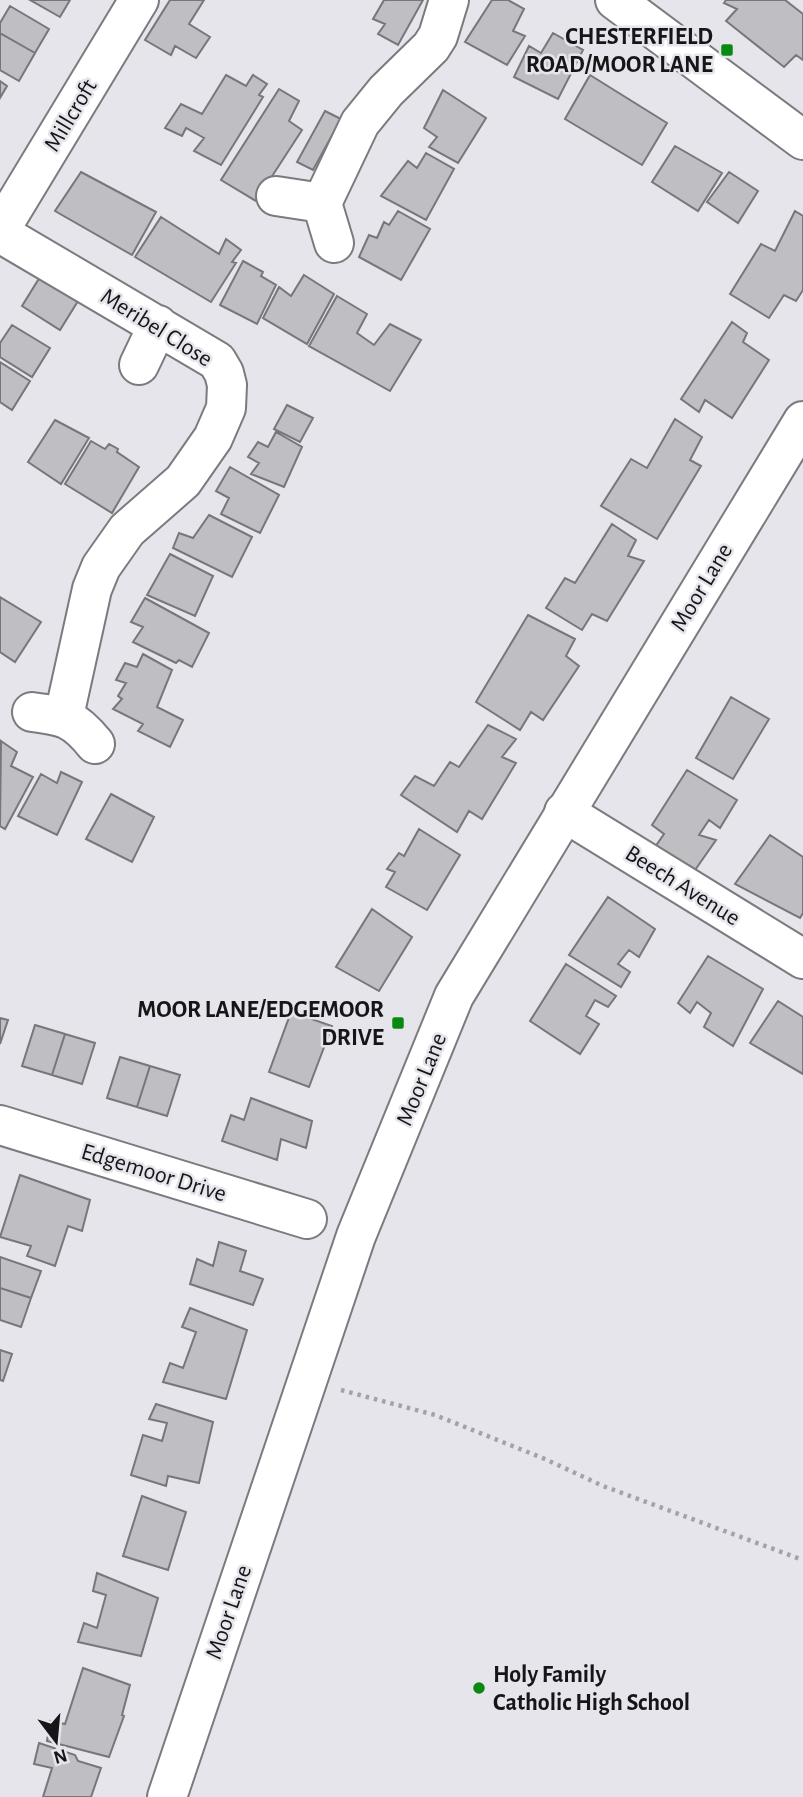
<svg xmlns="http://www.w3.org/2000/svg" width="803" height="1797" font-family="'Alegreya Sans',sans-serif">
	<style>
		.building { fill: #bebec3; stroke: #77767b; stroke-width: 2 }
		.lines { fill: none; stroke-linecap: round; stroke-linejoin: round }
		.minor-casing { stroke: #7b7b7f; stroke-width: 42 }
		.highway-casing { stroke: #7b7b7f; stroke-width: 42 }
		.path { stroke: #a3a2a7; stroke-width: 4.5; stroke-dasharray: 3.5 5; stroke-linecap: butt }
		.minor { stroke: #fff; stroke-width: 38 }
		.highway { stroke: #fff; stroke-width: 38 }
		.poi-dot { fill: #088912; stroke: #e6e5eb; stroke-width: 2.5 }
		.labels { text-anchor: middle; stroke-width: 5; stroke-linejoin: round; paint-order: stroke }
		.poi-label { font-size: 24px; font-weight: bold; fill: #161618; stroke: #e6e5eb; text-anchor: end }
		.street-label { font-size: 24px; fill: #161618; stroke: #e6e5eb }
	</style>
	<rect width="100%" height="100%" fill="#e6e5eb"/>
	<path class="building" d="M30 0H70L60 17Z
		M170 0H204L189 24 210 37 196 58 175 46 171 55 145 40Z
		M384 0H423L398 45 378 34 385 24 373 19Z
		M492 0H508L524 9 513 31 525 36 507 65 465 42Z
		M726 0H785L803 14V60L796 55 784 67 726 21 737 9 724 3Z
		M10 6 49 29 35 53 0 33V23Z
		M0 33 35 53 19 81 0 70Z
		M553 33 583 50 558 99 514 77 529 46 541 53Z
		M226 75 246 86 253 75 267 84 259 95 263 97 221 165 194 151 204 138 186 128 182 136 165 128 181 104 202 114Z
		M590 75 667 123 642 165 565 119Z
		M0 81 7 86 0 98Z
		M279 89 299 101 289 121 302 130 256 201 221 180Z
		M443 90 486 118 458 163 429 147 437 137 424 128Z
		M325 111 341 119 313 170 297 162Z
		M675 146 722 173 698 211 652 182Z
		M426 153 454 169 426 220 381 196 408 161 417 168Z
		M81 172 156 212 132 255 55 211Z
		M729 172 758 191 738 223 707 202Z
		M398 211 430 229 401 280 359 257 369 235 377 238 384 222 389 225Z
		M795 211 803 216V290L796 301 784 295 769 318 730 294 761 244 775 251Z
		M161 217 219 254 226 239 241 250 232 262 236 263 211 302 135 257Z
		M243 261 263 272 261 276 276 285 257 324 220 305Z
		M304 275 334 294 307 344 263 318 279 287 291 296Z
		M40 277 78 301 60 330 22 306Z
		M337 296 367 314 357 333 374 345 390 324 421 340 390 391 309 346Z
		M732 322 747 333 743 342 769 360 732 418 705 400 699 412 681 399Z
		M12 325 50 348 32 377 0 357V343Z
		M0 362 30 381 12 410 0 402Z
		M287 405 313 418 300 442 274 429Z
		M675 419 702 437 690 460 701 466 657 539 601 506 631 459 647 468Z
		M55 420 89 438 61 484 28 462Z
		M276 432 302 447 284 487 251 474 259 463 248 457 258 442 268 447Z
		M91 441 105 449 109 444 118 449 117 452 139 467 112 513 65 484Z
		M230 467 279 495 260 533 221 514 229 498 216 491Z
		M209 515 252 537 232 577 173 548 179 533 193 538Z
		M612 524 636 540 628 556 644 561 607 621 592 614 582 630 546 608 565 578 575 583Z
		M170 554 213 576 195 616 147 595Z
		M0 597 41 622 15 662 0 652Z
		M145 598 209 633 192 667 179 660 176 663 133 642 143 627 131 622Z
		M528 615 575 639 566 656 579 666 543 720 531 712 520 730 476 702Z
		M143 654 172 670 157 707 183 720 170 747 138 731 143 724 113 709 122 699 118 696 126 683 116 680 125 663 137 667Z
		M731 697 769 719 733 779 696 758Z
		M488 725 516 739 502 757 516 763 482 819 469 811 457 832 401 795 415 776 434 786 450 762 459 767Z
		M1 741 17 752 11 766 33 777 5 829 0 826Z
		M687 770 737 800 720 828 709 820 699 835 716 840 693 873 653 850 664 834 652 825Z
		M61 772 82 782 57 835 18 816 41 774 57 783Z
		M111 794 154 817 132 862 86 839Z
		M419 829 460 855 427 910 386 887 395 872 387 869 399 853 404 856Z
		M770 835 803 857V913L800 918 735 884Z
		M608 897 655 929 639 957 629 950 618 964 630 972 621 987 569 955Z
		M372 909 412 937 379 991 336 967Z
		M708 956 763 989 733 1046 704 1027 711 1013 697 1002 690 1013 678 1003Z
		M566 964 616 996 608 1007 595 1000 586 1016 599 1024 580 1054 530 1021Z
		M778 1001 803 1017V1074L750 1043Z
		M291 1012 332 1026 309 1087 269 1072Z
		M0 1018 8 1020 0 1044Z
		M35 1025 65 1034 52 1075 22 1066Z
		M65 1034 95 1043 82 1084 52 1075Z
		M120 1057 150 1066 137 1107 107 1098Z
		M150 1066 180 1075 167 1116 137 1107Z
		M251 1098 312 1121 306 1148 281 1139 277 1160 222 1141 231 1115 244 1120Z
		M20 1175 90 1200 82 1231 68 1226 55 1266 27 1256 31 1246 0 1237Z
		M219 1242 246 1251 240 1271 263 1279 253 1305 190 1284 197 1259 213 1266Z
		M0 1257 41 1271 31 1298 0 1288Z
		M0 1288 31 1298 21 1327 0 1320Z
		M190 1308 247 1330 226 1399 163 1382 170 1363 183 1368 196 1332 182 1327Z
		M0 1350 12 1354 3 1381 0 1380Z
		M156 1404 213 1422 199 1483 168 1476 166 1486 131 1475 143 1435 162 1441 167 1423 149 1419Z
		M142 1496 186 1512 168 1570 123 1556Z
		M97 1573 158 1598 141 1656 78 1642 84 1623 97 1628 106 1595 93 1591Z
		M83 1668 130 1685 122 1715 124 1716 109 1757 47 1741 50 1721 65 1724Z
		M39 1743 75 1755 78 1761 101 1768 91 1797H43L52 1768 34 1764Z"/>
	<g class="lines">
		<g class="minor-casing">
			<path id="minor" d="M615 0 803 140
				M276 196 322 203 334 243
				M322 203 360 123 386 91 431 47 438 36 449 0
				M0 230 139 0
				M0 233 217 361 224 373 227 385 226 408 213 438 183 481 127 530 101 567 92 589 64 716
				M139 365 158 325
				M32 712C64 716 74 718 95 744
				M564 812 803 959
				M0 1125 307 1219"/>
		</g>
		<g class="highway-casing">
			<path id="highway" d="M167 1797 356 1236 454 996 803 421"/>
		</g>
		<path class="path" d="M341 1390 435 1415 545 1459 603 1486 803 1560"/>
		<use href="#minor" class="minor"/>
		<use href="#highway" class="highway"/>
	</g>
	<g class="poi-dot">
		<rect x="720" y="43" width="14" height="14" rx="3.5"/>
		<rect x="391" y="1016" width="14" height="14" rx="3.5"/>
		<circle cx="479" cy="1688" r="7"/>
	</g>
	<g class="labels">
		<g class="poi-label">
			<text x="713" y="44">CHESTERFIELD<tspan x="713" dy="28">ROAD/MOOR LANE</tspan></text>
			<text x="384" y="1017">MOOR LANE/EDGEMOOR<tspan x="384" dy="28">DRIVE</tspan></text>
			<text x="493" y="1682" text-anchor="start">Holy Family<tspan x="493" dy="28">Catholic High School</tspan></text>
		</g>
		<g class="street-label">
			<text transform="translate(70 115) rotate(-59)" y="8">Millcroft</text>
			<text transform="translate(157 327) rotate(32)" y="8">Meribel Close</text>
			<text transform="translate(701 587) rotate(-59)" y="8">Moor Lane</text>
			<text transform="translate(683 885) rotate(32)" y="8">Beech Avenue</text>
			<text transform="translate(421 1079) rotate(-68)" y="8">Moor Lane</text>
			<text transform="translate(154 1172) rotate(17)" y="8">Edgemoor Drive</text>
			<text transform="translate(228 1612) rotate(-71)" y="8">Moor Lane</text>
		</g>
	</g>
	<g transform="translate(56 1741) rotate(164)" stroke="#e6e5eb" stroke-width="5" paint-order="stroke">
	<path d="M0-5L12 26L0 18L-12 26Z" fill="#161618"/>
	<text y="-10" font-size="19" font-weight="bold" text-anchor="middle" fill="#161618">N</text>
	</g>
</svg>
